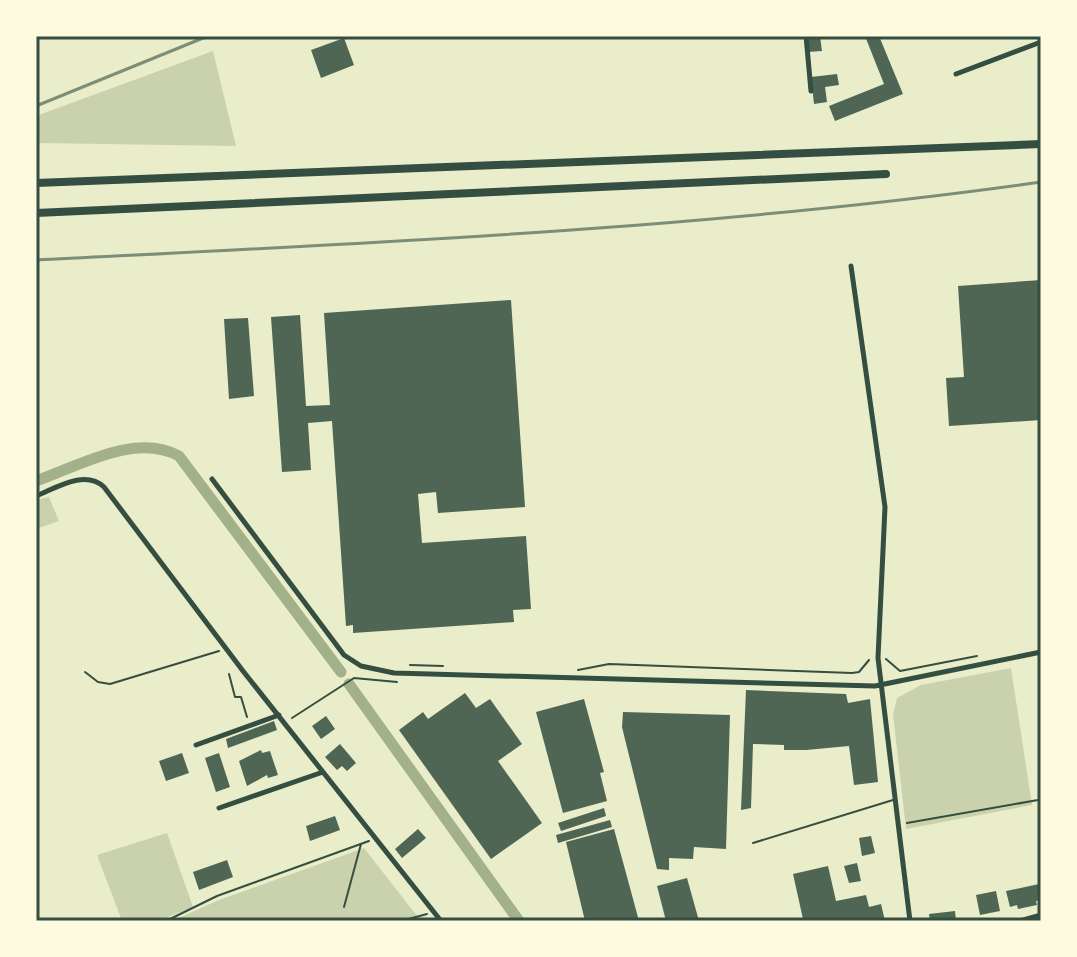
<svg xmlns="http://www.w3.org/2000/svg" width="1077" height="957" font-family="'Titillium Web',sans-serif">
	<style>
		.green { fill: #cad2ad }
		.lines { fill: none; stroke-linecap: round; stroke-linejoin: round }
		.canal { stroke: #a3b18a; stroke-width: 11 }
		.building { fill: #4f6655 }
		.path { stroke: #344e41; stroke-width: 2 }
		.service { stroke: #344e41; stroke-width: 2 }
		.minor { stroke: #344e41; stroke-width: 5 }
		.motorway { stroke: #344e41; stroke-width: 8 }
		.rail { stroke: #7c8e77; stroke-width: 3 }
		.neatline { fill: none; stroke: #344e41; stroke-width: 3 }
	</style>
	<rect width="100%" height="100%" fill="#e9edc9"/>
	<path class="green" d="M213 51 236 146 36 143V116Z
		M49 497 59 521 36 529V500Z
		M1011 668 1032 805 906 829 893 714 897 698 921 685Z
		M167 833 193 907 158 921H122L97 855Z
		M364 848 421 921H172L219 900Z"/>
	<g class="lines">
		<path class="canal" d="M36 481C79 466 136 432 179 456L341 672
			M349 684 519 921"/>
	</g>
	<path class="building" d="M807 36H820L822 51 808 52Z
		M865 36H879L903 94 835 121 829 106 884 84Z
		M344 38 354 65 321 78 311 50Z
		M837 74 839 85 825 87 827 102 814 104 811 77Z
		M1041 280V420L949 426 946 378 964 377 958 286Z
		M511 300 525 507 438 513 436 492 418 494 422 543 526 536 531 609 513 610 514 622 353 633V625L346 626 332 421 308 423 311 470 282 472 271 317 300 315 306 406 330 405 324 313Z
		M248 318 254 396 229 399 224 319Z
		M746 690 846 694 848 703 870 699 878 782 854 785 849 746 806 750H784V745L753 744 751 808 741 810Z
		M465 693 476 708 490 699 522 744 498 761 542 823 491 859 399 730 423 712 428 719Z
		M584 699 604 772 600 773 607 801 563 813 536 712Z
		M623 712 730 715 726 849 694 847 693 859 669 858V870L657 869 622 727Z
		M326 716 335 729 321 739 312 726Z
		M274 721 277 730 228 748 226 739Z
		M340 744 356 763 347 771 342 766 337 770 325 757Z
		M261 750 262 753 270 751 278 775 268 778 267 775 247 786 239 761Z
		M182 753 189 773 166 781 159 761Z
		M219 753 230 787 216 792 205 758Z
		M604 808 606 816 561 831 558 823Z
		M335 816 340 830 310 841 306 826Z
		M610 820 612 827 558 843 556 835Z
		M418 829 426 838 402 858 395 849Z
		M614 829 639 921H585L566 842Z
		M871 836 875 853 862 856 859 838Z
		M227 860 233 877 199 890 193 872Z
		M857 863 861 881 849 883 844 866Z
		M828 866 836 901 866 895 869 907 881 904 885 921H798L803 919 793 874Z
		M687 878 699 921H666L657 886Z
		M1039 884 1041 900 1036 901 1037 905 1018 909 1017 905 1010 907 1006 891Z
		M996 891 1000 911 980 915 976 895Z
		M955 911 956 921H930L929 914Z"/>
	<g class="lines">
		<path class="path" d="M36 78 38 84
			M886 659 900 671 977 656
			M410 665 443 666
			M578 670 609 664 852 673 859 672 869 660
			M85 672 98 682 110 684 219 651
			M229 674 235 697H241L247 717
			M292 718 354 678 397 682
			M907 823 1038 800
			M344 907 361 844
			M166 921 217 896 369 841
			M401 921 427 914"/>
		<path class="service" d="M753 843 893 800"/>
		<path class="minor" d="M806 36 811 91
			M964 36H973
			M956 74 1041 42
			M851 266 885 507 878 658 910 921
			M212 479 344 655 361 666 394 673 875 686 1041 652
			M36 496C56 488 85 469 104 487L243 671 441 921
			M196 745 279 715
			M219 808 323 772
			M1020 921 1041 915"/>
		<path class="motorway" d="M36 183 1041 144
			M36 213 886 174"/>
		<path class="rail" d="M36 106 208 36
			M36 260C372 243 708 229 1041 182"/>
	</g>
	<rect width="1077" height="957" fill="none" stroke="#fefae0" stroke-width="76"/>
	<rect x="38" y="38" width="1001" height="881" class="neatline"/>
</svg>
